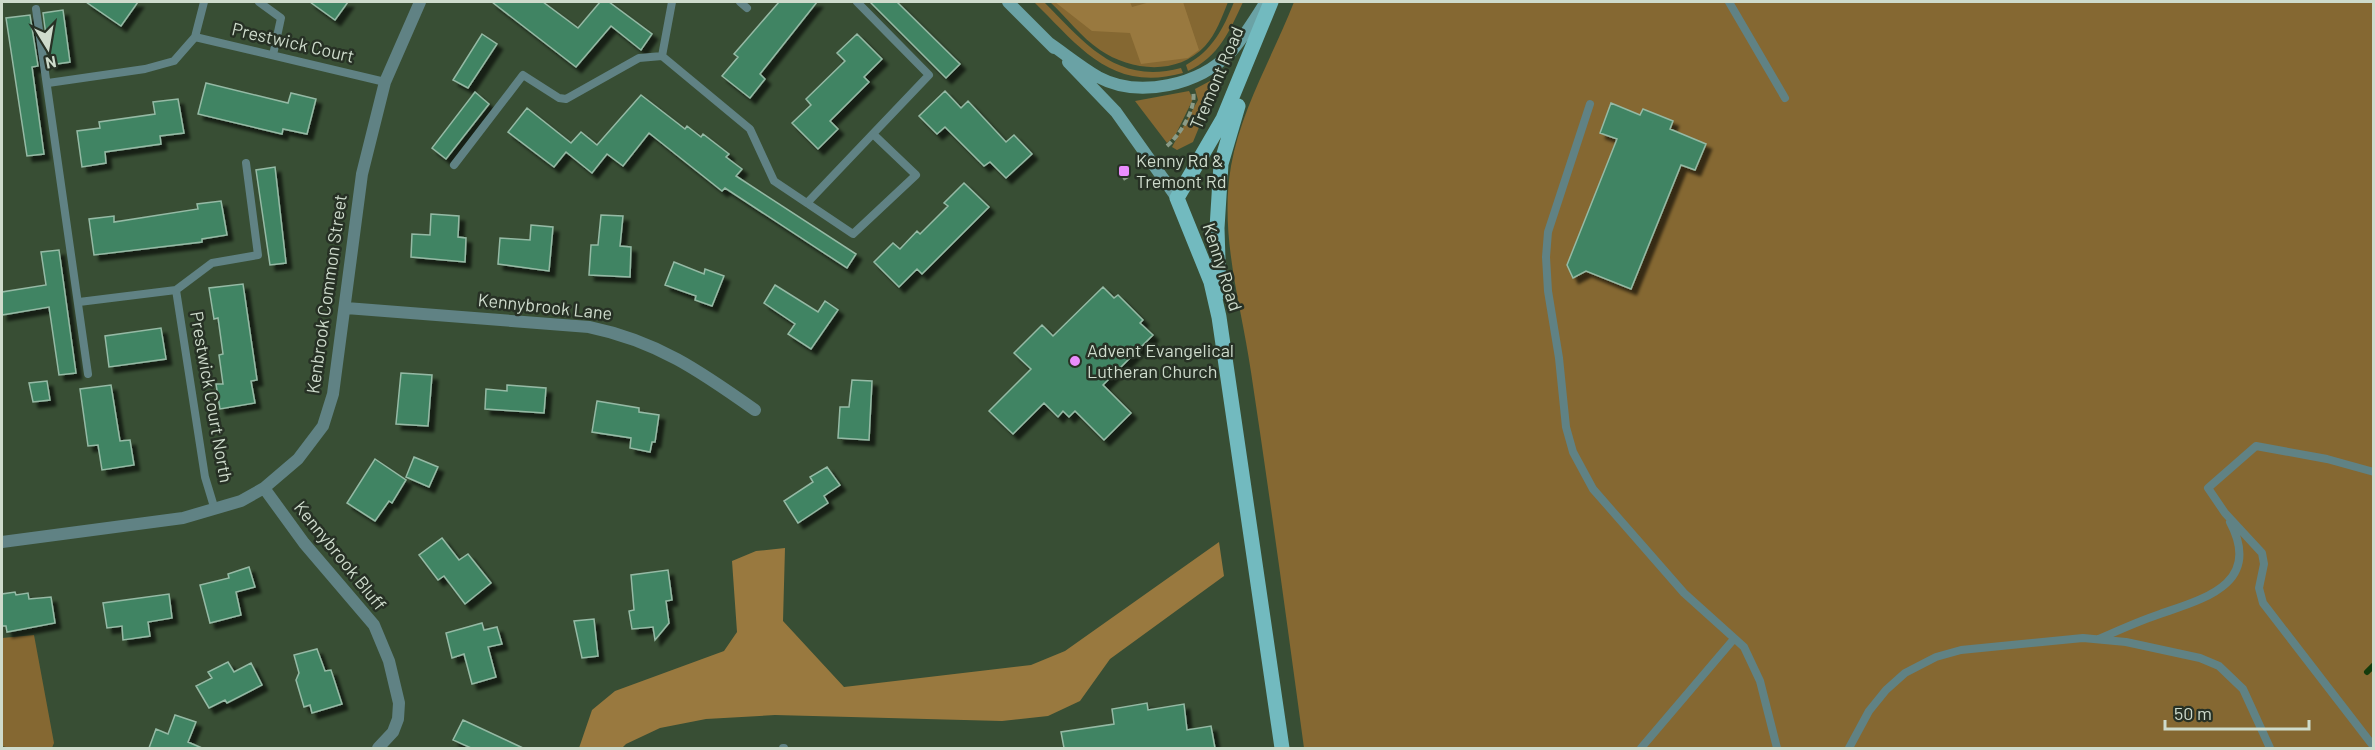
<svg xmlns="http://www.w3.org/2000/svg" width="2375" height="750" font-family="Barlow,sans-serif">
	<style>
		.green { fill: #856832 }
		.forest { fill: #99793f }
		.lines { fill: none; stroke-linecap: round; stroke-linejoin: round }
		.stream { stroke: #143b0c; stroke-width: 6 }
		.building { fill: #418463; stroke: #95baa5; stroke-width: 1.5; filter: url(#shadow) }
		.path { stroke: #8a9b87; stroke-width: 4; stroke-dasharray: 6 3; stroke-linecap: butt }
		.lane { stroke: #608284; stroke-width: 8 }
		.street { stroke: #608284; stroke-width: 12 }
		.secondary { stroke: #6aa2a5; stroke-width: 12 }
		.primary { stroke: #72babf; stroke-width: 15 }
		.poi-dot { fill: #ea8dfd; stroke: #273125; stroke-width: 2 }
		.labels { text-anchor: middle; stroke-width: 5; stroke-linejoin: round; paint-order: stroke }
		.street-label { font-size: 18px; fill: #cedbcc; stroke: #273125 }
		.poi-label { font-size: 18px; fill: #cedbcc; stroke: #273125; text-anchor: start }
	</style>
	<defs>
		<filter id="shadow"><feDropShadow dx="5.5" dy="5.5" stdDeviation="1.5" flood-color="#0009"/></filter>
	</defs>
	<rect width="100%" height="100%" fill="#384e34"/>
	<path class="green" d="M1034 2H1044C1085 43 1116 85 1181 68L1183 73C1111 93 1079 46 1034 2Z
		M1050 2H1228C1222 17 1216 34 1205 46 1177 76 1131 71 1100 50 1081 37 1066 17 1050 2Z
		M1234 2H1243C1230 30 1219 57 1188 71L1186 65C1213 50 1223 29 1234 2Z
		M1294 2H2373V748H1304C1287 623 1270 497 1251 372 1241 303 1219 236 1231 166 1241 109 1273 56 1294 2Z
		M1210 81 1216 86 1193 142 1177 150 1172 147 1198 100 1195 89Z
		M1189 91 1193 99 1175 136 1167 143 1135 101Z
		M34 635 54 743 52 748H10L2 746V638Z"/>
	<path class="forest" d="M1055 2H1130L1132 7 1150 2H1183L1199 50 1188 58 1141 64 1130 33 1092 31Z
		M1219 542 1224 576 1110 659 1080 701 1048 716 1002 721 775 715 706 719 660 728 626 744 622 748H579L592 710 615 691 724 651 737 632 732 561 756 551 785 548 783 621 844 687 1031 665 1065 651Z"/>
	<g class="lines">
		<path class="stream" d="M2367 672 2374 665"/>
	</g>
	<path class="building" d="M86 2H138L121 26Z
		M310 2H348L335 20Z
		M492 2H543L578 28 600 2H609L652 34 641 50 611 26 576 67Z
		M779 2H817L760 74 765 79 750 98 722 76 738 57 734 54Z
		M870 2H897L960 64 946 78Z
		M63 10 70 62 50 65 43 13Z
		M30 15 38 66 32 67 44 154 27 156 6 18Z
		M482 34 497 44 468 88 453 80Z
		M857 34 882 59 864 77 869 82 830 121 838 129 818 149 792 123 811 105 806 99 845 61 837 53Z
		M206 83 288 103 291 93 316 99 307 134 283 129 282 134 198 114Z
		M945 91 961 108 968 101 1006 142 1014 135 1032 154 1006 178 990 162 984 166 945 127 937 134 919 116Z
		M475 92 489 104 446 159 432 148Z
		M641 95 685 129 687 126 701 137 703 134 729 154 726 157 742 169 736 176 856 254 847 268 725 188 722 191 649 133 623 166 607 154 592 173 566 152 554 167 508 132 527 108 571 143 581 132 597 145Z
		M178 99 184 133 160 136 161 144 105 152 106 163 82 167 77 131 100 128 99 122 155 114 153 102Z
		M1611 103 1640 115 1643 109 1673 121 1670 129 1706 144 1695 170 1681 165 1631 289 1586 271 1573 278 1567 265 1617 139 1600 133Z
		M275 167 286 263 270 265 256 170Z
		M964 183 989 207 922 274 917 269 899 287 874 262 893 243 900 249 917 231 920 234 948 206 944 203Z
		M221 201 227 235 202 239V242L94 255 89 219 114 216V222L198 209 197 204Z
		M431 214 459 216 458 237 466 238 465 262 411 257 412 234 430 235Z
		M601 215 623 216 620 246 631 247 630 277 589 275 591 245H598Z
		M531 225 553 227 549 271 498 264 500 238 530 240Z
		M59 250 76 373 59 375 49 307 2 315V292L46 285 41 252Z
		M674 262 704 274 705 269 724 276 712 306 695 300 696 296 665 285Z
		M243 284 257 380 251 381 255 403 220 409 216 384H223L219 355 223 354 218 318 214 319 209 288Z
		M775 285 818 312 825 301 838 310 811 349 788 334 795 324 764 303Z
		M1103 287 1114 298 1118 295 1143 320 1140 323 1153 335 1103 385 1131 413 1104 440 1075 411 1069 417 1063 411 1058 417 1044 403 1013 434 989 411 1031 369 1014 353 1042 325 1053 336Z
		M161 328 166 359 109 367 105 336Z
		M401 373 432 375 428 426 396 424Z
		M852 380 872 381 869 440 838 438 840 407H849Z
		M47 381 50 400 33 402 29 383Z
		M111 385 120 441 130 440 134 465 102 470 98 445 88 446 80 389Z
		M507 385 546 388 544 413 485 409 486 389 507 391Z
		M597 401 639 408V412L659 415 655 442H652L650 452 630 448 631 438 592 432Z
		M414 457 438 467 429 487 406 477Z
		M375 459 406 480 392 503 389 501 375 521 347 503Z
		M827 467 840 485 824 496 828 503 798 523 784 501 813 482 810 477Z
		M442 538 459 560 468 554 491 583 465 604 444 576 438 580 419 555Z
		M249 567 255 587 236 592 241 615 210 623 200 585 229 578 228 574Z
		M668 570 672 600 666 601 669 623 655 640 653 627 632 629 629 611 634 610 631 575Z
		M15 592 16 595 28 593 29 599 51 597 55 623 7 632 6 626H2V594Z
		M169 594 172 618 148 622 150 636 123 640 122 626 107 628 103 603Z
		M594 619 598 656 582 658 574 621Z
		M482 623 484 630 497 627 502 644 488 647 496 677 472 684 464 654 452 658 446 633Z
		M317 649 325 671 331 670 342 704 312 713 310 705 304 707 296 680 299 673 294 655Z
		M228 662 234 672 251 663 262 685 227 703 225 700 209 708 196 686 212 678 208 672Z
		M1147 703 1148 710 1184 704 1187 730 1211 726 1215 748H1064L1061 732 1114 724 1112 709Z
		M175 715 196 722 188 742 202 748H149L156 729 168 734Z
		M463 720 523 748H471L453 740Z"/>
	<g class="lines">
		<path class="path" d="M1167 146C1180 135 1197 108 1193 91
			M1123 179 1128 176"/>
		<path class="lane" d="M259 2 281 18 273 55
			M740 2 747 8
			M1729 2 1785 98
			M36 9 88 374
			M195 37 385 82
			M662 56 672 2
			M48 83 145 69 174 61 195 37 204 2
			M1590 104 1548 232 1546 257 1548 291 1559 358 1566 427 1573 452 1593 489 1684 593 1744 647 1760 681 1777 748
			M454 165 523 75 559 98 566 99 639 58 662 56 750 129 774 181 853 234 916 175 873 134
			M807 203 929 75 857 2
			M176 290 205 477 215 510
			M79 302 176 290 212 263 258 255 246 163
			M2374 472 2327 459 2256 446 2208 488 2225 513 2262 553 2264 564 2259 588 2263 603 2374 747
			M2099 639C2119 630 2139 621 2160 614 2203 599 2263 584 2230 522
			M783 748H784
			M1641 748 1733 640
			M1849 748 1869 711 1886 690 1905 673 1936 657 1961 650 2083 638 2126 642 2200 658 2219 666 2243 689 2270 748"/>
		<path class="street" d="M346 308 589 327C657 341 700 371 755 410
			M264 488 304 543 374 625 389 661 399 703 398 719 393 732 378 748
			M2 542 183 518 241 501 264 488 298 459 323 426 333 394 362 174 385 82 420 2"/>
		<path class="secondary" d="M1008 2 1054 48
			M1049 43C1065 54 1081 67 1098 77 1139 99 1200 85 1231 52 1244 37 1255 19 1265 3
			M1068 62 1116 112 1177 198"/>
		<path class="primary" d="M1271 2 1223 119 1177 198 1211 282 1219 317 1282 748
			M1219 293 1217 228 1221 164 1238 106"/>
	</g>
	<g class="poi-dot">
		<rect x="1118" y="165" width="12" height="12" rx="3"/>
		<circle cx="1075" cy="361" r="6"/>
	</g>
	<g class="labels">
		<g class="street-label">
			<text transform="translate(293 43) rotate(13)" y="6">Prestwick Court</text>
			<text transform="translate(1217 78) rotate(-67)" y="6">Tremont Road</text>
			<text transform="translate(1222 267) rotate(72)" y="6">Kenny Road</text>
			<text transform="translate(327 294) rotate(-82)" y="6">Kenbrook Common Street</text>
			<text transform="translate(545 307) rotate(6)" y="6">Kennybrook Lane</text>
			<text transform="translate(211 397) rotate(80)" y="6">Prestwick Court North</text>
			<text transform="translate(340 556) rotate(51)" y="6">Kennybrook Bluff</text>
		</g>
		<g class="poi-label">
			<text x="1136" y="167">Kenny Rd &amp;<tspan x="1136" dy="21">Tremont Rd</tspan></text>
			<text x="1087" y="357">Advent Evangelical<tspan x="1087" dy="21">Lutheran Church</tspan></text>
		</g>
	</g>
	<rect width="2375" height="750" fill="none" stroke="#cedbcc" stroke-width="6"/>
	<g transform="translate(48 48) rotate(169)" stroke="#273125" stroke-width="4.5" paint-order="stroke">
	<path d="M0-4.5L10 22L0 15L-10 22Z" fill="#cedbcc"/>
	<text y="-9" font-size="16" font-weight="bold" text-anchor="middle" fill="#cedbcc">N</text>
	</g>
	<path d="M2165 720v9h144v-9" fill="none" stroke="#cedbcc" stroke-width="3"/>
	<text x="2174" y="720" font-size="18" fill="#cedbcc" stroke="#273125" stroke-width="4.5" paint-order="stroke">50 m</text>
</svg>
